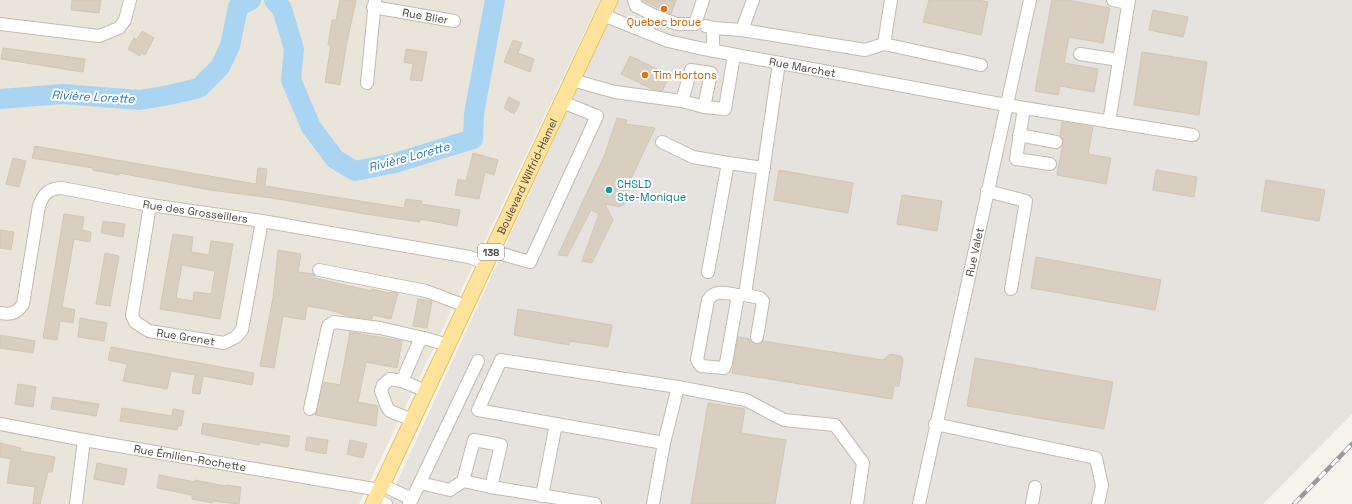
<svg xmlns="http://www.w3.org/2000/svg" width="1352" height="504" font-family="'Space Grotesk',sans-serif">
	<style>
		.residential { fill: #eae5da }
		.industrial { fill: #e6e2dd }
		.parking { fill: #e5e3e0 }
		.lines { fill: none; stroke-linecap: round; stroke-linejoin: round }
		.river { stroke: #a9d4f2; stroke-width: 20 }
		.building { fill: #d8cfc1; stroke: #d3c7b4; fill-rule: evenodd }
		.minor-casing { stroke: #c2bbae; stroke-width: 14 }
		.major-casing { stroke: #e6c16a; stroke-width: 17 }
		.minor { stroke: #fff; stroke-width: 12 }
		.major { stroke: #ffe39c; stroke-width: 15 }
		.rail-casing { stroke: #9a9a9a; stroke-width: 4.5 }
		.rail { stroke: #fff; stroke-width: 3; stroke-dasharray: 9; stroke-linecap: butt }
		.food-dot { fill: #e8710a; stroke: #fff; stroke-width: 1.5 }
		.culture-dot { fill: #0f9aa8; stroke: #fff; stroke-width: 1.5 }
		.labels { text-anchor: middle; stroke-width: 4; stroke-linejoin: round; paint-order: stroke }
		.shield { fill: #fff; stroke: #817c74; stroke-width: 1 }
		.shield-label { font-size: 10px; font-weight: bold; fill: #4b4439 }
		.street-label { font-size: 11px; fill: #4b4439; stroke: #fff }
		.food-label { font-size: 11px; fill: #c56008; stroke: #fff }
		.culture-label { font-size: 11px; fill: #0d838f; stroke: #fff; text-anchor: start }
		.water-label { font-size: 12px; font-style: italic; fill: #2e7ab2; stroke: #fff }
	</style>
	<rect width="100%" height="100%" fill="#f6f3ec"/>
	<path class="residential" d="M0 0H600L359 504H0Z"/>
	<path class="industrial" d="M618 0H1352V414L1263 504H387Z"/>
	<path class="parking" d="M708 194 737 199 722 279 694 273Z"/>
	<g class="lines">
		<path class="river" d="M274 0 282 9 294 49 291 80 311 127 335 159 355 171 395 163 473 139 474 114 495 0
			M0 99 62 94 140 100 169 95 199 88 220 67 230 46 238 7 251 0"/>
	</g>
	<path class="building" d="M72 0H101L99 13 71 10Z
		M340 0H356L346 47 340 85 325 82 331 45H328L332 20H336Z
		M642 0H676L671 14Z
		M929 0H978L988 2 981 35 923 22Z
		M1052 0H1067L1110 8 1103 43 1069 37 1064 63 1098 69 1094 92 1060 86 1058 95 1035 91Z
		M1153 10 1188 17 1183 37 1149 30Z
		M142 31 154 38 145 55 142 53 140 56 128 49 134 38 137 39Z
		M513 40 522 43 518 53 534 59 530 72 504 62Z
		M3 48 85 59 83 72 1 59Z
		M406 49 427 52 422 81 410 80 413 64 404 62Z
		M1142 52 1207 62 1199 115 1134 105Z
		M630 56 670 75 662 91 654 90 621 74Z
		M509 97 520 103 514 114 504 108Z
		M617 118 627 120 625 124 655 128 626 189 628 191 627 202 620 207 605 204 613 220 592 263 582 261 599 214 591 210 567 256 558 255 605 154Z
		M1062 122 1093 127 1088 154 1111 158 1106 184 1057 175 1063 143V139L1060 136Z
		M35 146 256 184 258 168 267 169 265 186 404 208 406 199 422 201 421 204 460 210 457 226 420 219V222L378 216 272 198 210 190 119 173V175L93 170V168L32 158Z
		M473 153 498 160 494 175 485 172 479 199 455 195 458 179 466 181Z
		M13 158 26 161 19 187 6 184Z
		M779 170 853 183 848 213 774 200Z
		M1156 170 1197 177 1194 197 1153 190Z
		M1266 180 1325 190 1319 221 1261 211Z
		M902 195 942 201 937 231 897 224Z
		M64 214 84 217 82 230 91 232 90 242 74 239 62 307 75 310 73 323 60 321 57 340 43 338Z
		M103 221 125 224 123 237 101 233Z
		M0 230 14 232 11 250 0 248Z
		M173 234 193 237 191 252 209 255 211 241 233 244 220 319 160 309ZM182 265 215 271 211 294 194 292 193 301 176 298Z
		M278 250 301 254 298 272 313 274 315 278 371 291 372 289 389 293 390 292 398 293 391 319 373 315 372 319 348 316 330 310 307 306 305 320 283 316 274 368 260 366 273 298Z
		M105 253 119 256 110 306 96 304Z
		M1036 257 1161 280 1155 310 1031 288Z
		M418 299 432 301 427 328 413 326Z
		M518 309 612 325 608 347 570 341 569 345 514 335Z
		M80 318 107 323 104 341 78 337Z
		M350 332 402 341 397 368 366 362 358 402 378 406 376 426 315 415 324 382 340 385Z
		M0 335 35 341 33 353 0 348Z
		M738 337 750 339 756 344 763 341 883 360 890 354 901 356 903 359 899 386H894L892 399 732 373Z
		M111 347 254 373 252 385 203 376 200 394 192 393 195 375 171 371 167 389 123 381 127 364 108 360Z
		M975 358 1113 382 1104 429 967 406Z
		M18 384 36 387 33 407 15 404Z
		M53 397 99 404 96 416 51 409Z
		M708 403 745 409 741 433 786 440 775 504H691Z
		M122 408 172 416 173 409 184 411 181 426H178L177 430 120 421Z
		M203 423 290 436 288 447 260 442 259 445 201 434Z
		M307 437 328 440 326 454 305 450Z
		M350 440 367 444 363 458 347 454Z
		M0 443 21 448 20 451 55 457 52 472H48L40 504H33L35 487 7 483 11 459 0 457Z
		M97 463 127 469 124 485 94 479Z
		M159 475 195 482V480L225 486 226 485 241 487 239 504 213 501 212 503 192 499V495L157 488Z"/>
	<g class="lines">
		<g class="minor-casing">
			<g id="minor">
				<path d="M634 0 636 6 653 15 646 32"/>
				<path d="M891 0 884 44 981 65"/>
				<path d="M1113 0 1128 3"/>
				<path id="s1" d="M373 7 454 21"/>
				<path id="s2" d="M603 15 668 41 699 48 1006 105 1193 135"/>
				<path d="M653 15 677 24H695L703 0"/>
				<path d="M0 24 99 36 119 28 125 20 130 0"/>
				<path d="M706 26 713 28V51"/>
				<path d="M713 28 742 30 753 0"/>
				<path d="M742 30 865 50 884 44"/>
				<path d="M1080 54 1119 60"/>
				<path d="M572 80 615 92 682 101"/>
				<path d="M367 83 375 0"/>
				<path d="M704 107 682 101 691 70 711 73 704 107 725 109 734 55"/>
				<path d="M1024 108 1016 159 1050 164"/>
				<path d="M1109 122 1129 0"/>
				<path d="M1019 135 1056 142"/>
				<path d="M662 142 693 157 728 163"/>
				<path d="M987 191 1026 201 1011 289"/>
				<path id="s3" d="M150 205 134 304 132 315 135 322 149 331 224 343 236 337 242 330 262 221"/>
				<path d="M492 251 530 262 597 116 562 102"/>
				<path d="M319 270 426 291 466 306"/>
				<path d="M708 272 728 163 764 168"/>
				<path d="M738 295C727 293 715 289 708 300L697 360 701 366 724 368 726 363 738 295H745"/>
				<path id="s4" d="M0 313C11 315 17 313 23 304L39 206C43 194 49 188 62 188L150 205 262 221 469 257 486 263"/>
				<path d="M757 337 763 301 760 298 745 295 779 63"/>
				<path d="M402 381 419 342 424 338 448 345"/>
				<path d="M678 387 746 400 784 420 835 425 863 463 857 504"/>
				<path d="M310 409 328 326 334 322 380 328 428 339"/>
				<path d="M412 420 390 411 387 407 381 391 383 385 390 379 402 381 426 391"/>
				<path id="s5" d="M0 424 84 440 380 490"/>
				<path d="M556 424 478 410 501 360 678 387 664 443"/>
				<path d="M935 424 1096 458 1102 486 1098 504"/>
				<path d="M463 481 491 487"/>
				<path d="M420 483 450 490 463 481 474 440 501 445 491 487 595 504"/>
				<path d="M382 485 412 499 409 504"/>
				<path d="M542 496 556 424 664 443 653 504"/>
				<path d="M375 499 386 504"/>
				<path d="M412 499 478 361"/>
				<path d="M76 504 84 440"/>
				<path id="s6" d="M919 504 1030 0"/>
				<path d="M1032 504 1035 487"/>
			</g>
		</g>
		<g class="major-casing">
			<g id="major">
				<path id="s7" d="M373 504 610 0"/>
			</g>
		</g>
		<use href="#minor" class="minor"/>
		<use href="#major" class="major"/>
		<g class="rail-casing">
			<path id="rail" d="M1294 504 1352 444"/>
		</g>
		<use href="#rail" class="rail"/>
	</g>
	<g class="food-dot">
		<circle cx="664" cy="9" r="4"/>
		<circle cx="645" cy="75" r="4"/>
	</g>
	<circle class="culture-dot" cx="609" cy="190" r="4"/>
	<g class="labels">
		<rect class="shield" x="478" y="244" width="26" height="16" rx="3"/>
		<g class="shield-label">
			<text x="491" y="256">138</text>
		</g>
		<g class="street-label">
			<text dy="4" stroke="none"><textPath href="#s1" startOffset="53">Rue Blier</textPath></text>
			<text dy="4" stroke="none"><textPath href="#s2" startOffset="207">Rue Marchet</textPath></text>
			<text dy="4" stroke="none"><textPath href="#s7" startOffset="362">Boulevard Wilfrid-Hamel</textPath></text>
			<text dy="4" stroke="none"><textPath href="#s4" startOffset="293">Rue des Grosseillers</textPath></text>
			<text dy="4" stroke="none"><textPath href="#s6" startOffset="258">Rue Valet</textPath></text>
			<text dy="4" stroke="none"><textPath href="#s3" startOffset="173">Rue Grenet</textPath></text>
			<text dy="4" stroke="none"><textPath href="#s5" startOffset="193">Rue Émilien-Rochette</textPath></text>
		</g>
		<g class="food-label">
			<text x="664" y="26">Quebec broue</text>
			<text x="653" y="79" text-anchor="start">Tim Hortons</text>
		</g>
		<g class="culture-label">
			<text x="617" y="188">CHSLD<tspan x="617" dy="13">Ste-Monique</tspan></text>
		</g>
		<g class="water-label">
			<text transform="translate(93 97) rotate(3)" y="4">Rivière Lorette</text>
			<text transform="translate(409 157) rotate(-15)" y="4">Rivière Lorette</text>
		</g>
	</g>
</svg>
